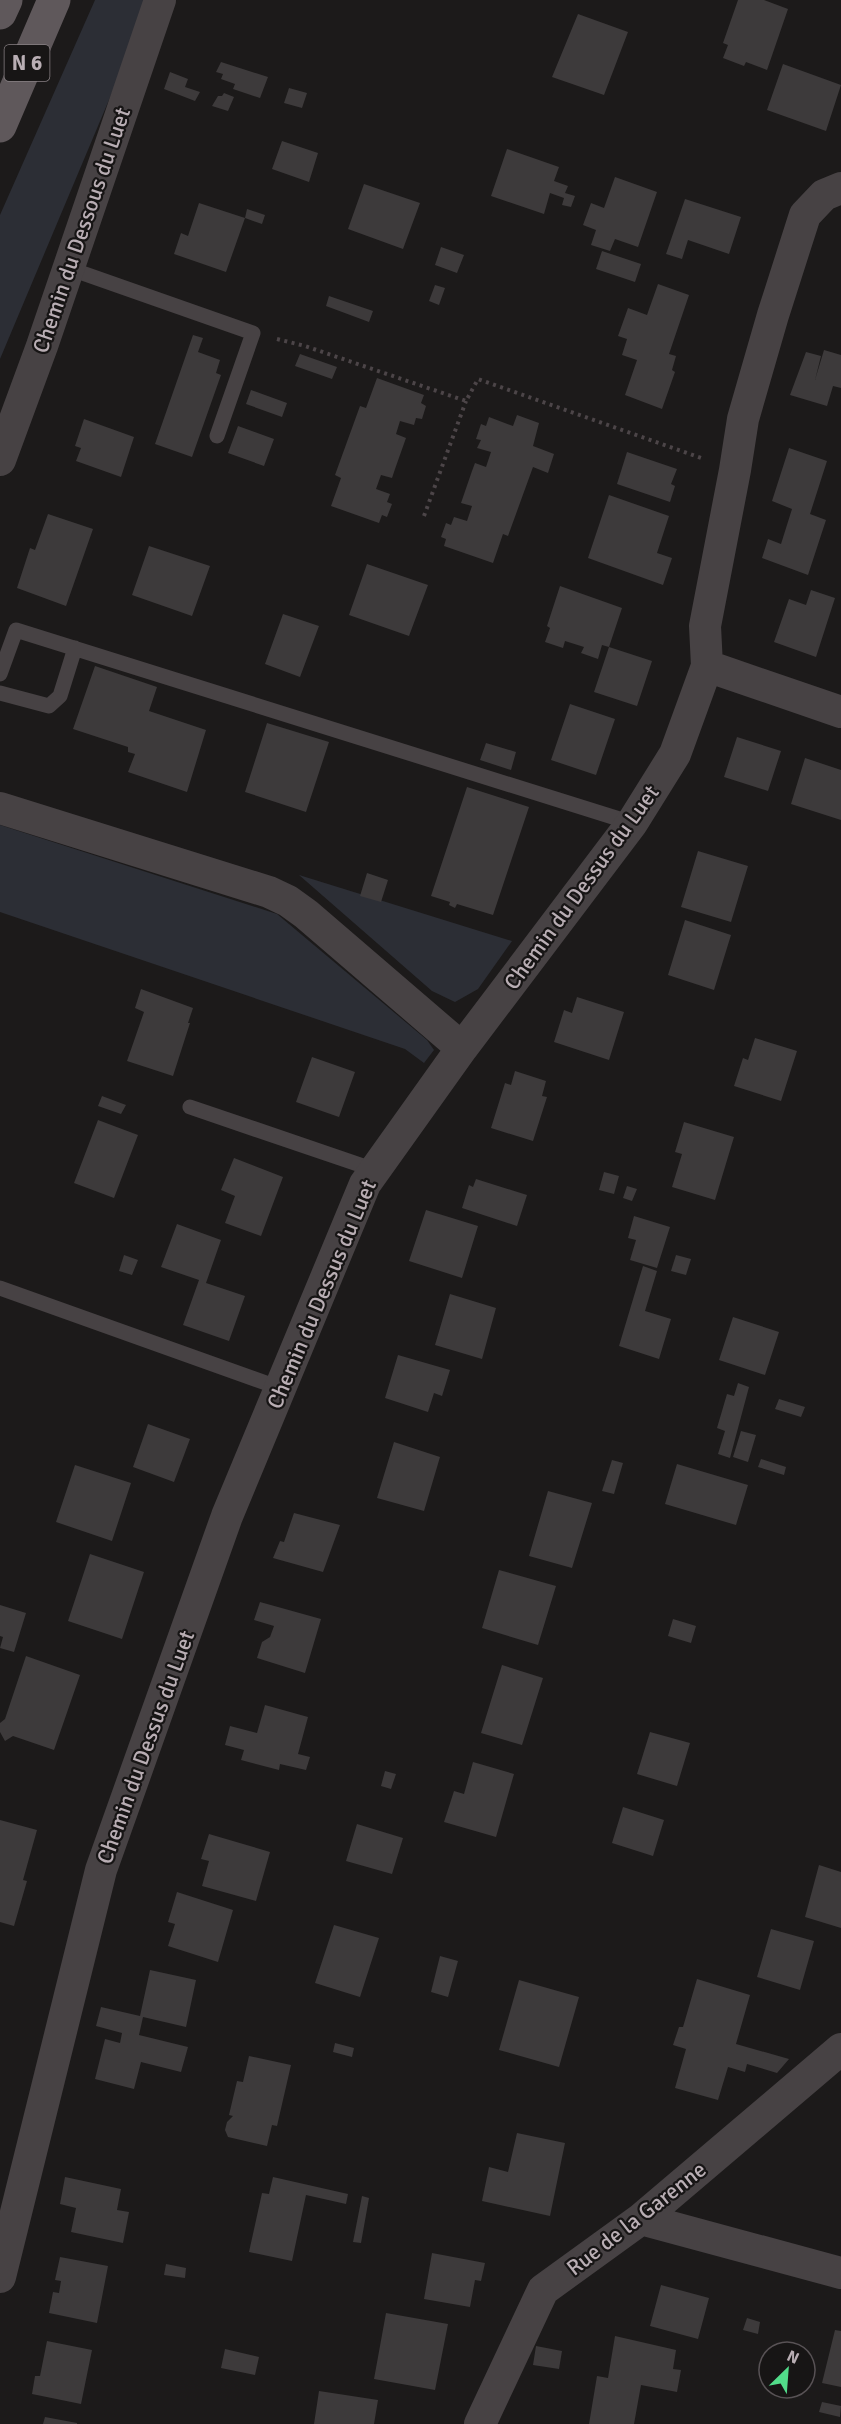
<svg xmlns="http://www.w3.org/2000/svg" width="841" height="2424" font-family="Signika,sans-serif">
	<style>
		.green { fill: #2c2e35 }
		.building { fill: #3d3a3b }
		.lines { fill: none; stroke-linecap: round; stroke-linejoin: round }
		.path { stroke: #4c4548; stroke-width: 4; stroke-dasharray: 3 4.5; stroke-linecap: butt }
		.lane { stroke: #474244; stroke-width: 15 }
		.street { stroke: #474244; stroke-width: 32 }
		.primary { stroke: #5f585b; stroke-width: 33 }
		.labels { text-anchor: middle; stroke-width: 4.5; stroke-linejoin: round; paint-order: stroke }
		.shield { fill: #171515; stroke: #888084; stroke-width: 1.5 }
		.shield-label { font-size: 21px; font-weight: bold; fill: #b9aeb4 }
		.street-label { font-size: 22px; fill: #b9aeb4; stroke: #171515 }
	</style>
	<rect width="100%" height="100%" fill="#1c1a1a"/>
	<path class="green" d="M95 0H151L0 359V215Z
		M0 825 277 914 427 1040 434 1050 424 1063 405 1049 0 912Z
		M299 875 512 941 478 989 455 1002 432 991Z"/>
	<path class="building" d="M738 0H764L788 9 767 70 746 62 744 66 723 58 728 45 723 43Z
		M578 14 628 32 604 95 552 77Z
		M221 62 268 77 260 98 233 89 235 84 221 79 223 74 216 72Z
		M783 64 841 85 826 131 767 110Z
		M170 72 188 79 185 87 200 92 195 101 164 89Z
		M289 88 307 93 302 108 284 103Z
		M224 93 234 97 228 111 212 106 218 96H222Z
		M282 141 318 153 309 182 272 169Z
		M507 149 559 167 554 181 568 186 565 193 575 196 571 207 562 205 564 198 550 193 544 214 491 196Z
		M615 177 657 192 638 247 615 239 610 251 591 245 596 230 583 225 591 203 604 208Z
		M364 184 420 203 403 249 348 229Z
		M685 199 741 217 729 254 688 240 682 259 666 254Z
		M199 203 245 218 226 272 174 254 181 233 188 236Z
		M247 209 265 215 262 224 245 218Z
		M441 247 464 255 457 273 435 265Z
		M602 251 641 264 635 282 596 269Z
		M658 284 689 295 669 354 676 356 672 370 675 372 662 409 625 395 637 360 622 355 627 339 618 336 628 308 647 315Z
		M435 285 445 288 439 305 429 301Z
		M329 296 373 311 369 322 326 306Z
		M193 335 203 338 198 352 220 360 216 373 221 375 192 457 155 444Z
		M824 350 841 355V388L833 386 827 406 790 395 806 352 821 356 815 380Z
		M300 354 337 367 332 379 295 366Z
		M377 378 424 395 421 403 426 406 422 419 416 418 414 425 400 421 396 434 406 438 395 469 392 478 381 475 376 489 390 494 387 502 392 504 387 517 382 515 379 523 331 506 341 478 335 475 360 406 366 408Z
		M251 390 287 403 282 417 246 404Z
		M517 415 539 423 533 446 554 454 548 473 533 467 508 536 503 534 493 563 444 546 446 539 441 537 446 523 451 525 454 517 467 521 472 506 461 503 472 471 475 463 486 467 491 452 477 448 481 440 476 439 481 424 486 426 489 417 513 426Z
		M84 419 134 437 121 477 76 461 81 448 75 446Z
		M238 426 274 439 264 466 228 453Z
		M789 448 827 461 810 514 826 520 808 575 762 558 768 539 781 544 792 509 772 501Z
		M627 452 677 469 671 484 675 486 670 502 617 484Z
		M609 495 669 516 657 553 672 558 663 585 588 558Z
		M48 514 93 529 66 606 17 588 30 548 35 550Z
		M149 546 210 566 192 616 132 595Z
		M367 564 428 585 409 636 349 615Z
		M560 586 622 608 609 647 602 645 598 659 581 653 584 647 565 641 563 648 545 642 550 628 547 626Z
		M811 590 835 598 816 657 774 642 789 599 806 605Z
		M283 614 319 626 300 677 265 664Z
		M609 647 652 661 637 706 594 692Z
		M95 666 157 687 149 711 206 730 187 792 128 772 135 754 128 752V747L73 729Z
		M570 704 615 719 596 775 551 760Z
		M267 723 329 742 306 812 245 792Z
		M737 737 781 751 768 791 724 777Z
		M486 743 516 752 511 770 480 760Z
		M805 758 841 770V820L791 804Z
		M467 787 529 807 493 915 457 904 455 908 449 905 450 902 431 896Z
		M698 851 748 866 731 922 681 907Z
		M367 873 388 880 381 902 360 896Z
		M685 920 731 935 714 990 668 975Z
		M141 989 193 1008 188 1023H190L173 1076 127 1061 144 1012 135 1008Z
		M577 997 624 1012 609 1060 554 1042 564 1010 572 1013Z
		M755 1038 797 1051 781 1101 734 1086 743 1058 748 1060Z
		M312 1057 355 1072 339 1117 296 1102Z
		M515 1071 546 1081 542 1096 547 1097 533 1141 491 1128 505 1083 511 1085Z
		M102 1096 126 1105 121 1114 98 1106Z
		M98 1120 138 1135 114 1198 74 1183Z
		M684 1122 734 1137 715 1200 672 1187 682 1154 675 1152Z
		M234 1158 283 1177 261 1236 225 1223 235 1196 221 1190Z
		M604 1172 619 1176 614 1194 599 1190Z
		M476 1179 527 1195 517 1226 462 1208 469 1185 473 1187Z
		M627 1186 637 1189 632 1201 623 1198Z
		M426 1210 478 1226 462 1278 409 1261Z
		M634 1216 670 1227 657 1268 630 1260 636 1240 628 1238Z
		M177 1224 221 1240 206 1283 245 1296 229 1341 183 1325 199 1280 161 1267Z
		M124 1255 138 1260 132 1275 119 1271Z
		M676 1255 691 1259 686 1275 671 1271Z
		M643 1266 657 1271 645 1311 671 1319 659 1359 619 1346Z
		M450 1294 496 1308 482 1359 435 1345Z
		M733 1317 779 1332 765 1375 719 1360Z
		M398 1355 450 1370 442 1396 434 1393 428 1412 385 1398Z
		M738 1383 749 1387 730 1458 718 1454 725 1431 717 1428 727 1394 734 1396Z
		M779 1399 805 1407 801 1417 775 1409Z
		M148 1424 190 1439 174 1482 133 1467Z
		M741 1431 756 1435 748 1462 733 1457Z
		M394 1442 440 1457 424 1511 377 1498Z
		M761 1459 786 1467 784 1475 758 1467Z
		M612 1460 623 1463 614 1494 602 1491Z
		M677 1464 748 1485 736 1525 665 1504Z
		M75 1465 131 1483 112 1541 56 1522Z
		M548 1491 592 1503 572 1568 529 1556Z
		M294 1513 340 1525 323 1572 273 1558 280 1541 284 1542Z
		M90 1554 144 1572 122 1639 68 1621Z
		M499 1570 556 1586 538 1645 482 1628Z
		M260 1602 321 1619 305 1673 257 1658 262 1642 270 1637 274 1626 254 1620Z
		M0 1605 26 1613 14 1652 0 1648 3 1637 0 1636Z
		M673 1619 696 1626 691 1643 668 1636Z
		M26 1656 80 1675 54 1750 13 1736 5 1741 0 1732V1723L5 1719Z
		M502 1665 543 1678 522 1745 481 1733Z
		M265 1705 308 1717 298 1754 310 1757 306 1770 280 1764 279 1770 241 1760 244 1750 225 1745 230 1726 257 1733Z
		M650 1732 690 1743 677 1786 637 1774Z
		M473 1762 514 1774 496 1837 444 1822 454 1791 464 1794Z
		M385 1771 396 1774 391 1789 381 1786Z
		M623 1807 664 1820 653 1856 612 1843Z
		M0 1820 37 1830 23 1880 27 1881 14 1926 0 1922Z
		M357 1824 403 1838 392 1874 346 1861Z
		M209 1834 270 1852 256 1901 202 1886 209 1861 201 1859Z
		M819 1865 841 1872V1928L805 1917Z
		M177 1892 233 1910 218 1962 168 1946 175 1924 168 1922Z
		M334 1925 379 1938 360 1997 315 1983Z
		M771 1929 814 1941 800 1990 757 1977Z
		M440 1956 458 1961 448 1997 431 1992Z
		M150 1970 196 1980 186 2027 143 2017 139 2035 188 2047 181 2072 141 2062 134 2089 95 2079 105 2039 120 2043 122 2033 96 2026 101 2007 140 2016Z
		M697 1979 750 1995 736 2044 789 2059 777 2073 747 2064 745 2072 728 2067 718 2100 675 2088 686 2049 673 2045 679 2027H683Z
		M519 1980 579 1997 559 2067 499 2050Z
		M335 2043 354 2048 352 2057 333 2052Z
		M249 2056 291 2065 277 2126 272 2125 267 2146 228 2137 225 2130 227 2122 233 2116 229 2115 237 2081 243 2082Z
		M517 2133 565 2143 550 2216 482 2201 489 2167 508 2172Z
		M65 2177 121 2189 117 2210 129 2212 123 2243 71 2232 76 2208 60 2204Z
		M273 2177 348 2194 346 2204 306 2195 292 2261 249 2252 262 2193 269 2194Z
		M362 2196 369 2198 361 2243 353 2242Z
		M432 2253 485 2263 481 2281 475 2280 470 2307 424 2299Z
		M60 2257 108 2266 97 2323 49 2313 53 2292 59 2293 61 2281 55 2280Z
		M166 2264 186 2268 185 2278 164 2275Z
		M661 2285 709 2298 698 2339 650 2326Z
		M386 2313 448 2324 435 2390 374 2379Z
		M747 2318 760 2322 758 2334 743 2330Z
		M835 2330 841 2331V2387L822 2383Z
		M615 2336 676 2350 673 2369 681 2370 677 2392 641 2385 634 2424H589L597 2376 608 2378Z
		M47 2341 92 2350 81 2404 32 2394 35 2376H40Z
		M536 2346 562 2351 559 2369 533 2365Z
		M225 2349 259 2357 255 2375 221 2368Z
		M319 2391 378 2400 374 2424H314Z
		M822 2402 841 2406 840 2417 819 2412Z
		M45 2417 77 2423V2424H43Z"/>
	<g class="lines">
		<path class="path" d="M277 339 305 346 466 401 478 379 704 459
			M424 516 466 401"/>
		<path class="lane" d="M68 268 253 333 217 436
			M0 674 16 630 632 823
			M0 693 49 706 60 696 75 648
			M190 1107 375 1170
			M0 1288 280 1388"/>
		<path class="street" d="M0 460 42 346 160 0
			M707 666 841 712
			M0 808 269 892 288 901 306 914 462 1048
			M641 2219 841 2273
			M0 2277 101 1870 227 1516 365 1184 462 1048 632 823 675 754 707 666 705 626 735 470 743 419 773 315 805 215 824 195 841 188
			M480 2424 543 2290 641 2219 841 2049"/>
		<path class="primary" d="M0 13 6 0
			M0 126 54 0"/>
	</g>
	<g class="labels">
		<rect class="shield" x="4.5" y="45" width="45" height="36" rx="4.5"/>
		<g class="shield-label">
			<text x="27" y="70">N 6</text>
		</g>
		<g class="street-label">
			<text transform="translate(81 230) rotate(-71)" y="8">Chemin du Dessous du Luet</text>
			<text transform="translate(581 887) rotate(-54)" y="8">Chemin du Dessus du Luet</text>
			<text transform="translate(321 1294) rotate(-67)" y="8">Chemin du Dessus du Luet</text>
			<text transform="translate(145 1747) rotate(-70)" y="8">Chemin du Dessus du Luet</text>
			<text transform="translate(636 2218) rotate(-38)" y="8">Rue de la Garenne</text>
		</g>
	</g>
	<g transform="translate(787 2370) rotate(25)"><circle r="28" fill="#171515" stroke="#585255" stroke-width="1.5"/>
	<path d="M0-4.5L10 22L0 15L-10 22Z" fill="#52dc8a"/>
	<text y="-9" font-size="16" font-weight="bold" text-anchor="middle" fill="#b9aeb4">N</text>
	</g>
</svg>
